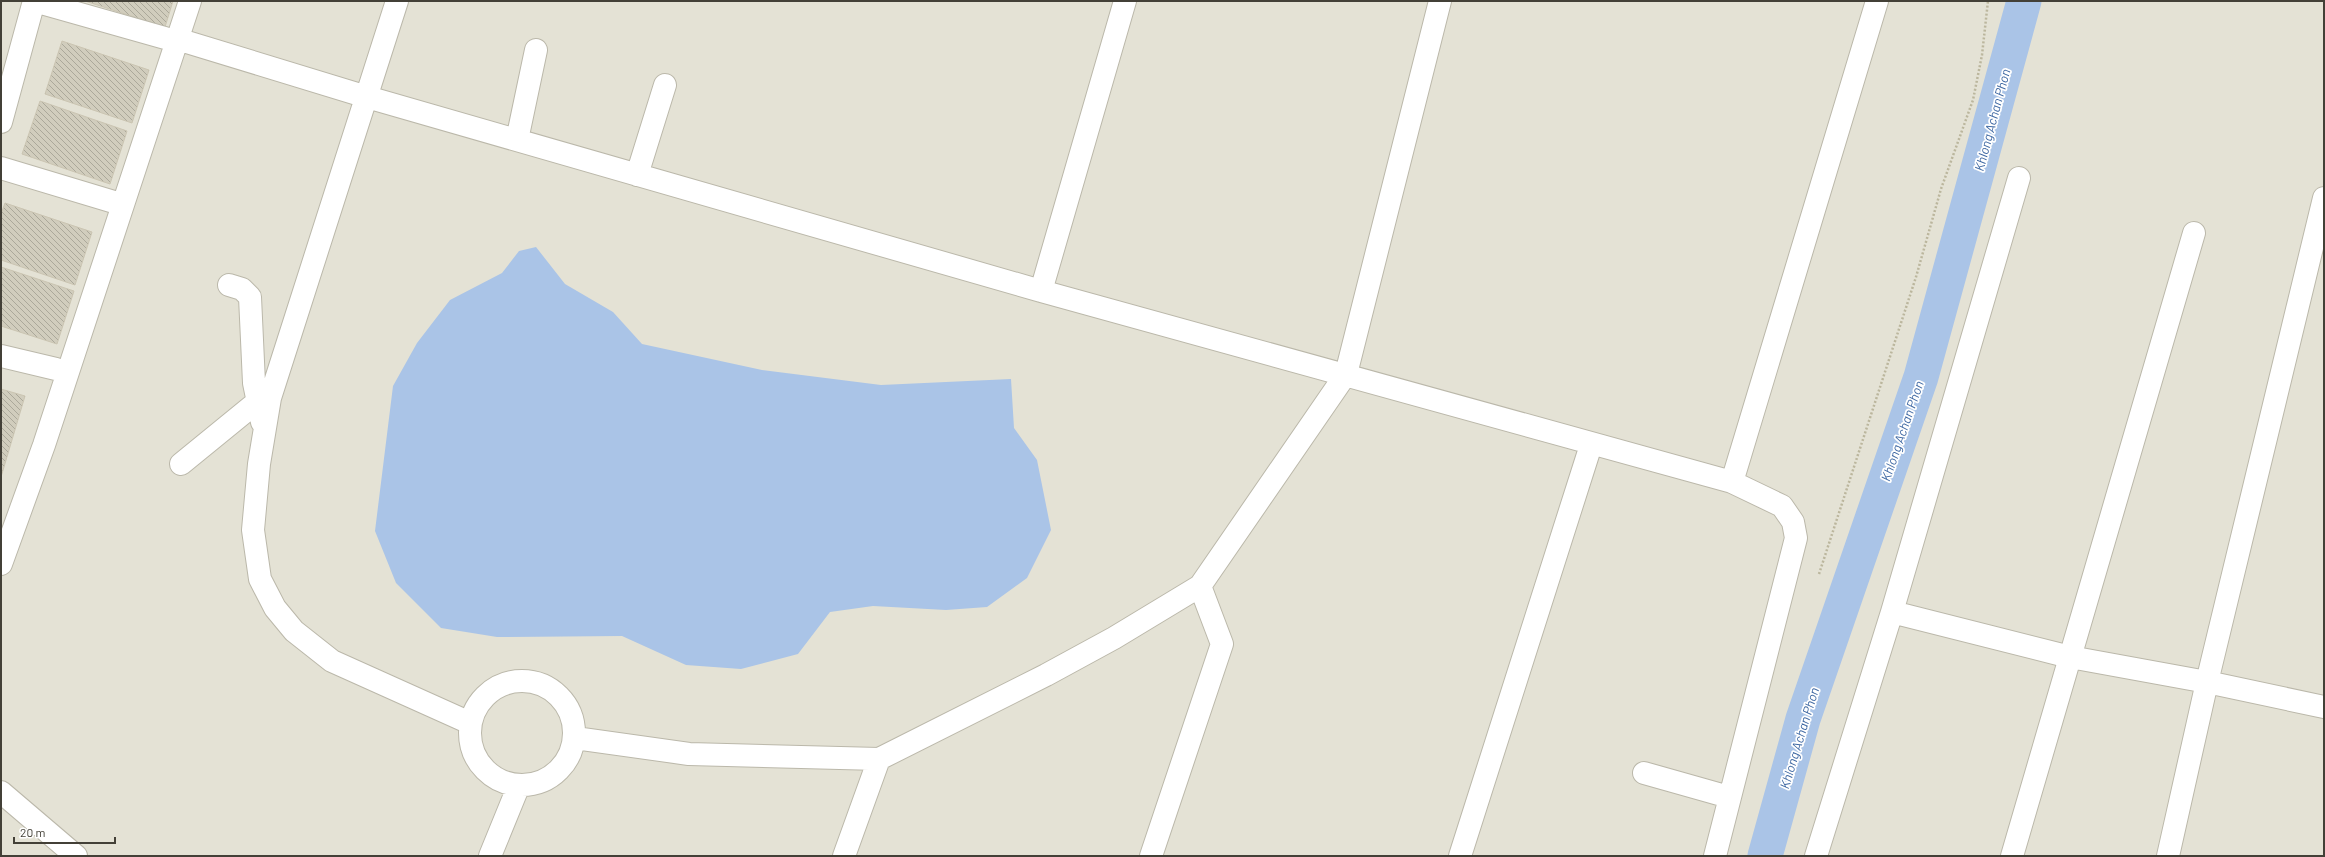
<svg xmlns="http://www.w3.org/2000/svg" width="2325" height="857" font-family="Barlow,sans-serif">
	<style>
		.residential { fill: #e4e2d5 }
		.water { fill: #aac4e7 }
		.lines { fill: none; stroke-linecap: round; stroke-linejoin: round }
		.canal { stroke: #aac4e7; stroke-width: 35 }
		.building { fill: url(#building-back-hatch); stroke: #cbc5b2 }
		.minor-casing { stroke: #bbb8aa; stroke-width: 24 }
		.path { stroke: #bbb69d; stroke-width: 2.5; stroke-dasharray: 2 2; stroke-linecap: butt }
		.minor { stroke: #fff; stroke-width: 22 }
		.labels { text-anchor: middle; stroke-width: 3.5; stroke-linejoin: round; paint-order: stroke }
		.water-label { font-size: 13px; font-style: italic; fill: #3d67a2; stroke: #fff }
	</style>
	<defs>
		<pattern id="building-back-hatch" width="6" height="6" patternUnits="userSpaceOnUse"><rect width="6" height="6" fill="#d1cdbd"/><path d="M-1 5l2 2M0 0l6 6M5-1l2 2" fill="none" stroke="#aba89a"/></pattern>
	</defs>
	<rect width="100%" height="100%" fill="#f1f0e7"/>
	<path class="residential" d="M1 1H2324V856H1Z"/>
	<path class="water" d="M536 247 565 284 613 312 642 344 762 370 881 385 1011 379 1014 428 1037 460 1051 530 1027 578 987 607 946 610 873 606 830 612 798 654 741 669 686 665 622 636 497 637 441 628 396 583 375 531 393 386 417 343 450 300 502 273 519 251Z"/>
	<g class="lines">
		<path class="canal" d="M1765 856 1803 719 1921 377 2024 1"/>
	</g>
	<path class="building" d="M85 1H173L165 27Z
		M62 41 149 70 132 123 45 94Z
		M40 101 127 131 110 184 22 154Z
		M5 203 92 232 75 285 1 260V214Z
		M1 267 74 291 57 344 1 326Z
		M1 389 25 396 1 477Z"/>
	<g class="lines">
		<g class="minor-casing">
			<path id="minor" d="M397 1 270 398 259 464 253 530 260 579 275 608 294 631 332 661 470 723
				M177 39 367 97 1041 291 1732 482 1782 506 1793 522 1796 538 1715 856
				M1 122 34 1 165 38
				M517 140 536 50
				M1 168 114 202
				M637 175 665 85
				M229 285 242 289 250 297 254 383 262 422
				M1041 291 1125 1
				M1 356 56 369
				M181 464 257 402
				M1732 482 1877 1
				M1 564 44 445 190 1
				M1892 612 2070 657 2207 682 2324 707
				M470 733a52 52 0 1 1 104 0a52 52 0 1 1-104 0Z
				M575 738 689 754 879 759 1046 675 1114 638 1200 586 1346 374 1440 1
				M1644 773 1729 797
				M1 792 76 856
				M490 856 519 785
				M844 856 879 759
				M1151 856 1222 644 1200 586
				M1460 856 1591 445
				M1816 856 1892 612 2019 178
				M2012 856 2194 233
				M2168 856 2207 682 2324 198"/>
		</g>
		<path class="path" d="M1819 574 1916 277 1941 189 1973 100 1982 55 1988 1"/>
		<use href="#minor" class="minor"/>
	</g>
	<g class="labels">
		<g class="water-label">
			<text transform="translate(1992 120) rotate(-75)" y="5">Khlong Achan Phon</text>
			<text transform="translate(1902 431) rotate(-71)" y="5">Khlong Achan Phon</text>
			<text transform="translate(1799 738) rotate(-73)" y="5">Khlong Achan Phon</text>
		</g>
	</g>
	<rect width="2325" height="857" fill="none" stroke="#434037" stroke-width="4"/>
	<path d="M14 837v6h101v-6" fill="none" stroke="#434037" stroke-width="2"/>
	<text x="20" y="837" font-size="12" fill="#434037" stroke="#ffffff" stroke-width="3" paint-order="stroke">20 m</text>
</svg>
